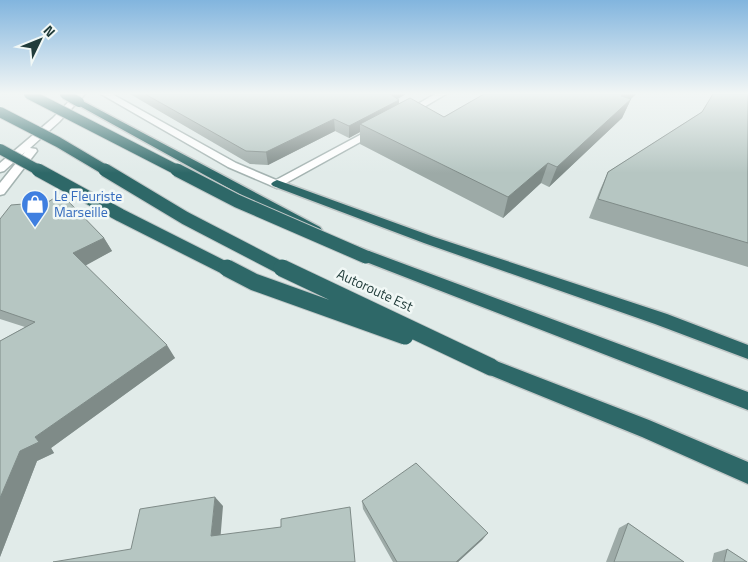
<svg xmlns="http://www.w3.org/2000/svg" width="748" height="562" font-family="'Titillium Web',sans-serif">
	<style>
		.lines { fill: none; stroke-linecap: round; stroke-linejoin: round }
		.minor-casing { stroke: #a4b3b1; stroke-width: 3 }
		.tertiary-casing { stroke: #a4b3b1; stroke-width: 3 }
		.motorway-casing { stroke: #c1c8c8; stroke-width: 3 }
		.minor { fill: #fff; fill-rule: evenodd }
		.tertiary { fill: #fff; fill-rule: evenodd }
		.motorway { fill: #2e6868; fill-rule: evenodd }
		.motorway-bridge-far2-casing { stroke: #c1c8c8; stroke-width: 12; stroke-linecap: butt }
		.motorway-bridge-far1-casing { stroke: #c1c8c8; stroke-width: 15; stroke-linecap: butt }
		.motorway-bridge-casing { stroke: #c1c8c8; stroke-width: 19; stroke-linecap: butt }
		.motorway-bridge-far2 { stroke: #2e6868; stroke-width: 10 }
		.motorway-bridge-far1 { stroke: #2e6868; stroke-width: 13 }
		.motorway-bridge { stroke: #2e6868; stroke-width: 17 }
		.wall { fill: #9daaa7 }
		.shaded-wall { fill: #7f8b88 }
		.building { fill: #b6c6c2; stroke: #7f8b88 }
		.labels { text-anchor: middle; stroke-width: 5; stroke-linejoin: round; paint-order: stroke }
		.shop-label { font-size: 14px; fill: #366cbe; stroke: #f1f8f6; text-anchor: start }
		.street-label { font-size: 14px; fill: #213c3a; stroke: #f1f8f6 }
	</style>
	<rect width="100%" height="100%" fill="#e1ebe9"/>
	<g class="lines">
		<g class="minor-casing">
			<path id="minor" d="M101 94H112L236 163 276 180 373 128H381L382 130 277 188 228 167Z
				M435 94H446L407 117H401L399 115Z"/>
		</g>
		<g class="tertiary-casing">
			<path id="tertiary" d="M76 94H85L59 122 30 148 36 149 37 151 4 194 0 195V183L25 152 4 171 0 172V163L53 118Z"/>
		</g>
		<g class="motorway-casing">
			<path id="motorway" d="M79 99 320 227 322 230 315 234 310 233 76 104V100Z
				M277 180 434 237 667 314 748 345V359L655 324 424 243 273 186 271 184 273 182Z
				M353 245 748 392V410L361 260 348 253 346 250 348 247Z
				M491 359 649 420 748 462V484L642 437 485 373 482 367 485 361Z"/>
		</g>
		<use href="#minor" class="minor"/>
		<use href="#tertiary" class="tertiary"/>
		<use href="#motorway" class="motorway"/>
		<g class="motorway-bridge-far2-casing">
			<path id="motorway-bridge-far2" d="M29 94 179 171
				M65 94 79 102
				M0 112 58 142 107 171
				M0 149 40 171"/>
		</g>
		<g class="motorway-bridge-far1-casing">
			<path id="motorway-bridge-far1" d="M38 170 120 215 229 270
				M105 170 185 218 285 270
				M177 170 237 201 366 257"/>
		</g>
		<g class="motorway-bridge-casing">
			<path id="motorway-bridge" d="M227 268 254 282 405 336
				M282 268 491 367"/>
		</g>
		<use href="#motorway-bridge-far2" class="motorway-bridge-far2"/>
		<use href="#motorway-bridge-far1" class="motorway-bridge-far1"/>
		<use href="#motorway-bridge" class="motorway-bridge"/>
	</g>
	<path class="wall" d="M130 94H406L398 99 399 104 444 117 484 94H636L631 99 622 118 549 187 541 183 503 218 360 144V132L349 138 335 131 268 165 250 164Z
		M748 94V267L589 218 600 190 608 172 702 112Z
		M48 202 104 238 112 251 85 265 175 358 51 448 54 453 37 461 0 557V341L25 327 0 319V219Z
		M362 501 488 533 482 540 458 562H393L363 509Z
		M628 523 684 562H606L619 528Z
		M727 549 747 562H712L714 553Z"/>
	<path class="shaded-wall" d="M387 94H406L387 104Z
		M623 94H636L613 115 621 96Z
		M631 99 622 118 549 187 557 167Z
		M399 100V111L360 124V132L349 138V126Z
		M334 119 335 131 268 165 266 152Z
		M548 163 541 183 503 218 508 197Z
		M104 238 112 251 83 267 73 253Z
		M167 345 175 358 51 448 54 453 37 461 0 557V498L20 451 35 437Z
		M215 497 223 506 220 543 211 536Z
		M488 533 482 540 458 562H456Z"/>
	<path class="building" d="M145 94H390L399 100 349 126 334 119 266 152 246 151Z
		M484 94H623L621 96 631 99 557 167 548 163 508 197 360 124 410 98 444 117Z
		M713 94H748V243L598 199 608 172 702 112Z
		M56 197 66 199 104 238 73 253 167 345 35 437 39 442 20 451 0 498V341L35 322 0 310V219L11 205 48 202Z
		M416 463 488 533 456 562H397L362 501Z
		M215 497 211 536 281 527V519L350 507 355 562H53L131 549 140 509Z
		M628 523 684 562H614Z
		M727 549 747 562H724Z"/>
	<linearGradient id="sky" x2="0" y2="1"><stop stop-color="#82b5de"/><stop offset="0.54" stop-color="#f2f6f5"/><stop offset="1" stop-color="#f2f6f5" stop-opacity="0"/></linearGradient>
	<rect width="748" height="173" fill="url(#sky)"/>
	<defs>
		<g id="shop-pin" transform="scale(1.4375)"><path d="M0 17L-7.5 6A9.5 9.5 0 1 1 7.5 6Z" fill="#3f7fe0" stroke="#f1f8f6"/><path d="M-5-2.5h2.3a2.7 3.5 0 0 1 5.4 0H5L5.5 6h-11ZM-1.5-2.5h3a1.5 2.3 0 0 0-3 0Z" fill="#fff"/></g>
	</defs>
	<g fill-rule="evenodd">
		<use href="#shop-pin" x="35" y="204"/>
	</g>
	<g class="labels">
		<g class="shop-label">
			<text x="54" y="201">Le Fleuriste<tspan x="54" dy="16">Marseille</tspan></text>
		</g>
		<g class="street-label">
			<text transform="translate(375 290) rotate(25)" y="5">Autoroute Est</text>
		</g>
	</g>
	<g transform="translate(40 40) rotate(47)" stroke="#f1f8f6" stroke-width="4" paint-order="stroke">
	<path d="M0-4L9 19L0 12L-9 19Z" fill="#213c3a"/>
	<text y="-8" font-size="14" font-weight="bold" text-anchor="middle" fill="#213c3a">N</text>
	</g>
</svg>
